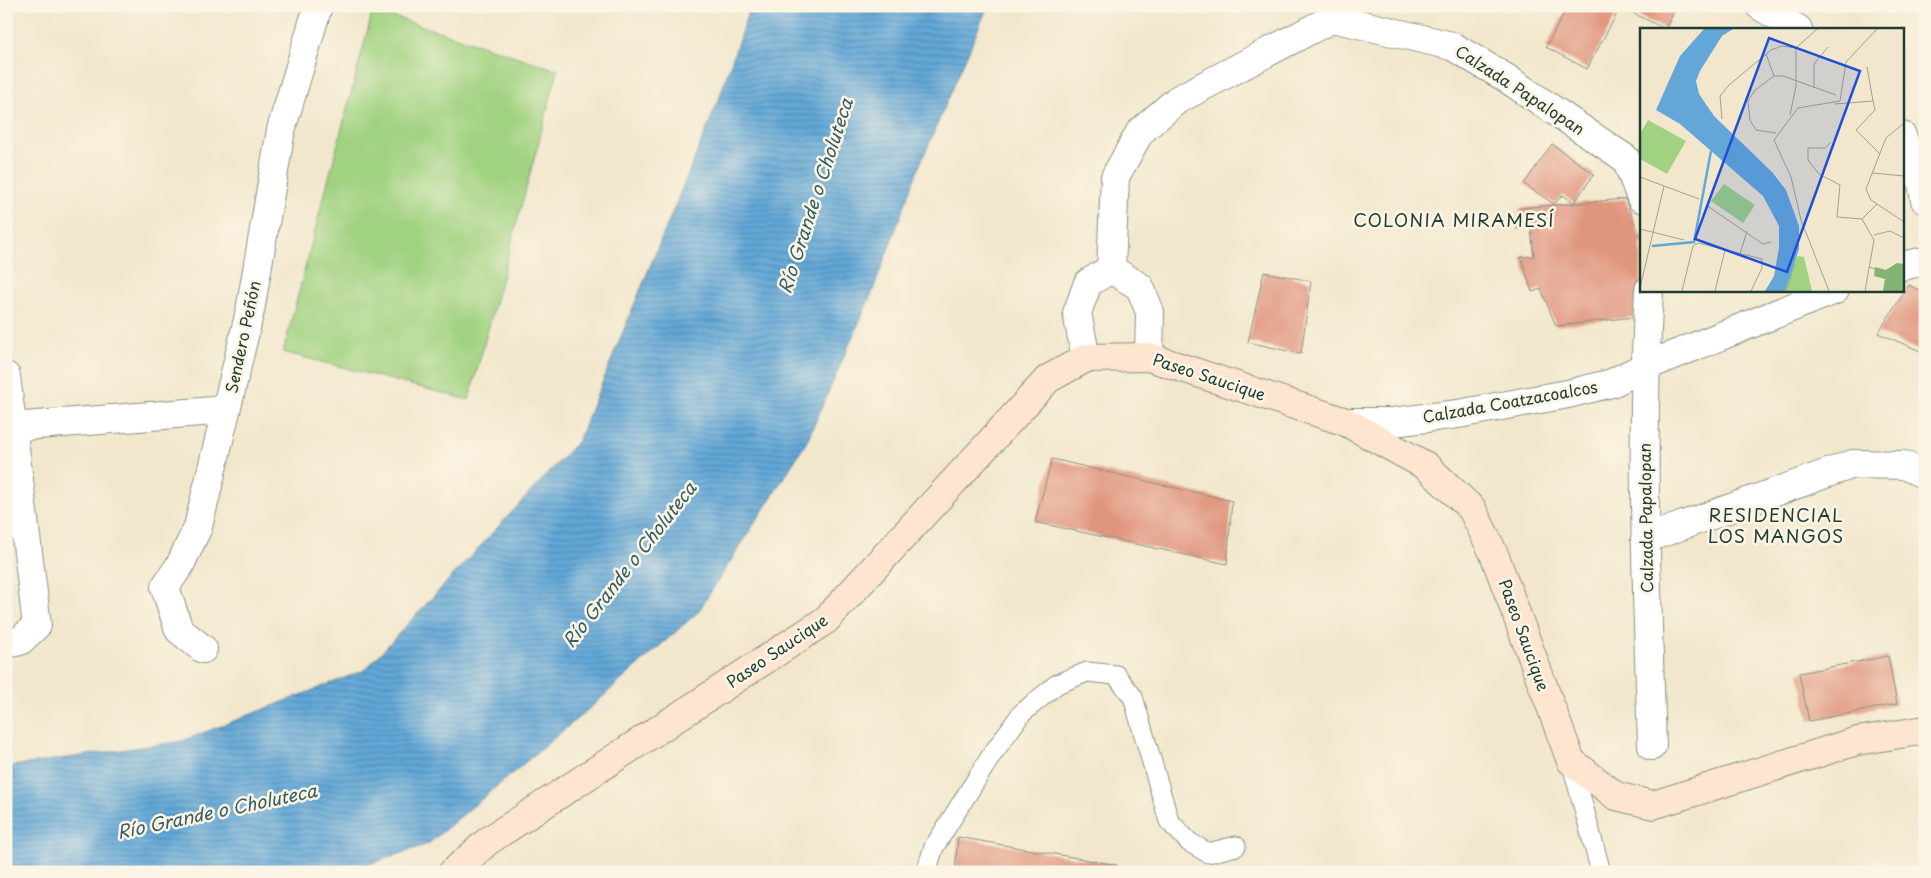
<svg xmlns="http://www.w3.org/2000/svg" width="1931" height="878" font-family="'Playpen Sans',sans-serif">
	<style>
		.green { fill: #a1d281; stroke: #60885a }
		.water { fill: url(#water-rules); stroke: #407286 }
		.building { fill: #e0957e }
		.lines { fill: none; stroke-linecap: round; stroke-linejoin: round }
		.lane-casing { stroke: #889280; stroke-width: 21 }
		.street-casing { stroke: #889280; stroke-width: 30 }
		.secondary-casing { stroke: #889280; stroke-width: 30 }
		.lane { stroke: #fff; stroke-width: 19 }
		.street { stroke: #fff; stroke-width: 28 }
		.secondary { stroke: #fde5d0; stroke-width: 28 }
		.labels { text-anchor: middle; stroke-width: 5; stroke-linejoin: round; paint-order: stroke }
		.street-label { font-size: 16px; fill: #1f3d34; stroke: #fcf5e5 }
		.water-label { font-size: 18px; font-style: italic; fill: #335d65; stroke: #fcf5e5 }
		.neighbourhood-label { font-size: 18px; letter-spacing: 1px; fill: #1f3d34; stroke: #fcf5e5 }
		.inset-river { fill: none; stroke: #62a7d7; stroke-width: 2.5 }
		.inset-road { fill: none; stroke: #9ea38f; stroke-width: 1 }
		.view { fill: #1d4ed8; fill-opacity: 0.15; stroke: #1d4ed8; stroke-width: 2.5 }
		.inset-edge { fill: none; stroke: #1f3d34; stroke-width: 2.5 }
	</style>
	<defs>
		<pattern id="water-rules" width="6" height="5" patternUnits="userSpaceOnUse" patternTransform="scale(1.25)"><rect width="6" height="5" fill="#62a7d7"/><path d="M0 2.5h6" fill="none" stroke="#5089af"/></pattern>
	</defs>
	<rect width="100%" height="100%" fill="#fcf5e5"/>
	<filter id="ink" filterUnits="userSpaceOnUse"><feTurbulence type="fractalNoise" baseFrequency=".02" numOctaves="2"/><feDisplacementMap in="SourceGraphic" scale="10" xChannelSelector="R" yChannelSelector="G"/><feConvolveMatrix kernelMatrix="1 2 1 2 8 2 1 2 1" color-interpolation-filters="sRGB"/></filter>
	<filter id="wash" filterUnits="userSpaceOnUse"><feTurbulence type="fractalNoise" baseFrequency=".0096" numOctaves="4" result="noise"/><feDisplacementMap in="SourceGraphic" scale="20" xChannelSelector="R" yChannelSelector="G"/><feGaussianBlur stdDeviation="1.12" result="paint"/><feColorMatrix in="noise" values="0 0 0 0 0 0 0 0 0 0 0 0 0 0 0 0 0 1.4 0 .05"/><feComposite in="paint" operator="in"/></filter>
	<g filter="url(#wash)">
		<rect width="100%" height="100%" fill="#f2e7cc"/>
		<path class="green" d="M373 10 558 70 469 400 283 352Z"/>
		<path class="water" d="M750 6H988L919 167 872 293 806 443 698 612 590 708 428 844 347 872H6V767L182 741 365 670 578 441 719 99Z"/>
		<g id="blocks">
			<path class="building" d="M1568 6H1621L1587 69 1546 47Z
				M1629 6H1677L1665 29 1627 10Z
				M1552 144 1594 174 1574 203 1563 195 1554 204 1524 184Z
				M1625 199 1641 239V290L1634 317 1556 326 1541 289 1532 292 1521 257 1534 256 1531 228 1517 229 1520 208Z
				M1264 272 1311 281 1301 354 1248 342Z
				M1909 285 1925 293V353L1878 333Z
				M1052 459 1232 501 1227 564 1035 522Z
				M1888 656 1897 704 1809 721 1799 673Z
				M958 837 1117 865 1116 872H955Z"/>
		</g>
	</g>
	<g filter="url(#ink)">
		<use href="#blocks" fill-opacity="0" stroke="#889280" stroke-width="1"/>
		<g class="lines">
			<g class="lane-casing">
				<path id="lane" d="M1571 761 1601 872
					M926 872 934 847 991 756 1021 714 1057 684 1087 672 1116 675 1133 697 1169 821 1189 842 1208 853 1236 846"/>
			</g>
			<g class="street-casing">
				<path id="street" d="M1760 6 1798 29
					M1902 136 1922 183 1925 200
					M1902 266 1925 261
					M1649 290C1640 442 1647 594 1652 746
					M1149 357 1150 312 1140 287 1111 269 1115 177 1140 132 1177 100 1333 18 1452 46 1506 78 1626 159 1641 198
					M1086 358 1077 313 1088 283 1111 269
					M6 376 37 625 20 641 6 644
					M1346 422H1393L1458 414 1568 394 1612 383 1644 367 1835 290
					M12 427 226 410
					M1645 539 1853 464 1904 465 1925 475
					M203 649 179 630 165 587 180 565 198 527 250 311 281 130 318 6"/>
			</g>
			<g class="secondary-casing">
				<path id="secondary" d="M453 872 488 841 826 620 1048 379 1086 358 1149 357 1346 422 1426 466 1472 509 1494 554 1571 761 1616 796 1653 805 1857 741 1925 730"/>
			</g>
			<use href="#lane" class="lane"/>
			<use href="#street" class="street"/>
			<use href="#secondary" class="secondary"/>
		</g>
	</g>
	<g class="labels">
		<g class="street-label">
			<text transform="translate(1520 90) rotate(33)" y="6">Calzada Papalopan</text>
			<text transform="translate(243 337) rotate(-78)" y="6">Sendero Peñón</text>
			<text transform="translate(1209 377) rotate(18)" y="6">Paseo Saucique</text>
			<text transform="translate(1510 402) rotate(-10)" y="6">Calzada Coatzacoalcos</text>
			<text transform="translate(1646 518) rotate(-91)" y="6">Calzada Papalopan</text>
			<text transform="translate(1524 635) rotate(70)" y="6">Paseo Saucique</text>
			<text transform="translate(777 651) rotate(-34)" y="6">Paseo Saucique</text>
		</g>
		<g class="water-label">
			<text transform="translate(816 196) rotate(-72)" y="6">Río Grande o Choluteca</text>
			<text transform="translate(630 565) rotate(-52)" y="6">Río Grande o Choluteca</text>
			<text transform="translate(217 812) rotate(-12)" y="6">Río Grande o Choluteca</text>
		</g>
		<g class="neighbourhood-label">
			<text x="1454" y="227">COLONIA MIRAMESÍ</text>
			<text x="1776" y="522">RESIDENCIAL<tspan x="1776" dy="21">LOS MANGOS</tspan></text>
		</g>
	</g>
	<g transform="translate(1640 28)">
		<rect width="264" height="264" fill="#f2e7cc"/>
		<path d="M8 92 46 113 27 146 0 131V106ZM84 156 115 177 103 195 71 173ZM157 228 164 229 172 263H140Z" fill="#a1d281"/>
		<path d="M257 235 264 236V263H243L245 251 234 248 235 239 246 242Z" fill="#80b46f"/>
		<path d="M64 1H93L82 8 60 43 56 53 59 66 74 88 132 144 146 162 159 198V221L145 263H125L134 248 139 220V198L123 168 40 96 16 82 40 28Z" fill="#62a7d7"/>
		<path class="inset-river" d="M12 218 54 214 71 123"/>
		<path class="inset-road" d="M126 26 134 48M174 60V36L188 19M233 73 235 82 216 102 240 126M195 76 233 73 227 39M150 87 156 58V20L177 1M82 91 80 68 89 57 131 22 142 18 156 20M264 95 246 110 226 161 231 172 264 194M136 105 116 102 110 92 108 73 115 62 134 48H143L196 67M190 115 185 120H168V132L179 146 200 157 197 189 222 191M233 145 264 148M0 149 59 171M66 177 123 216 131 214M0 201 44 212M234 207 250 203 264 210M100 226 107 203M229 239 249 246 253 255V263M0 260 24 158M42 263 53 218 58 215 122 231V240L111 263M75 263 85 222M146 263 155 236M189 263 161 192 151 149 134 112 158 80 200 73 206 34 237 1M225 263 234 212 222 191 237 176"/>
		<path class="view" d="M129 10 220 43 147 244 55 211Z"/>
		<rect width="264" height="264" class="inset-edge"/>
	</g>
	<rect width="1931" height="878" fill="none" stroke="#fcf5e5" stroke-width="25"/>
</svg>
